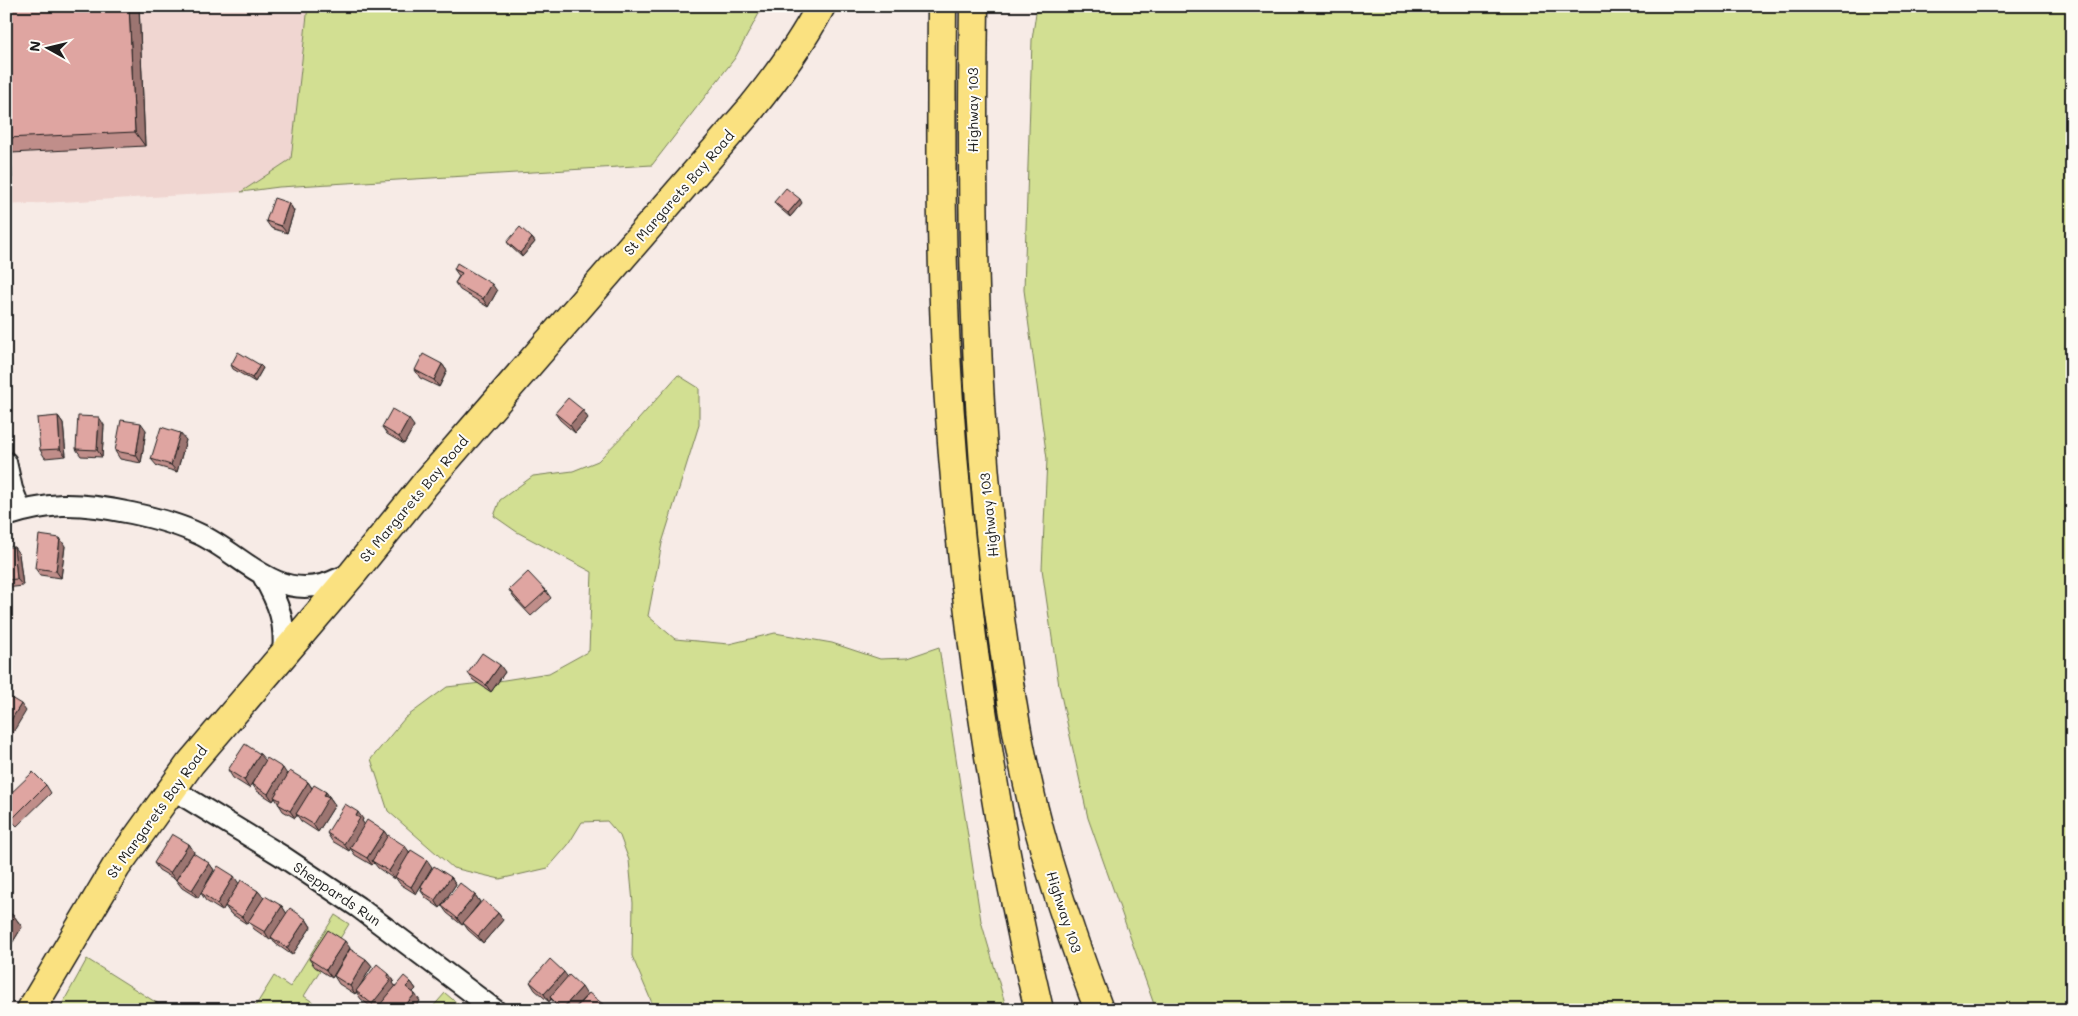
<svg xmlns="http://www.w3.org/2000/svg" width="2078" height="1016" font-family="Mali,sans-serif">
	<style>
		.built { fill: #f0d6d1 }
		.green { fill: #d2df92; stroke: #777e57 }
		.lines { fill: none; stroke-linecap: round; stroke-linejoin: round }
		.minor-casing { stroke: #1c1c1c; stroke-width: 24 }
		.primary-casing { stroke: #1c1c1c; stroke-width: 31 }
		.motorway-casing { stroke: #1c1c1c; stroke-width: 31 }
		.minor { stroke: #fdfcf7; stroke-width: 20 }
		.primary { stroke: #fae180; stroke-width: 28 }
		.motorway { stroke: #fae180; stroke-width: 28 }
		.wall { fill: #c08e8a; stroke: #1c1c1c }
		.shaded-wall { fill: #9c7471; stroke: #1c1c1c }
		.building { fill: #dfa5a1; stroke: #1c1c1c }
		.labels { text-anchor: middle; stroke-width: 4; stroke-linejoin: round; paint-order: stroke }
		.street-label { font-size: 14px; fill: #1c1c1c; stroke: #fdfcf7 }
	</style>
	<rect width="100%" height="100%" fill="#f7ebe6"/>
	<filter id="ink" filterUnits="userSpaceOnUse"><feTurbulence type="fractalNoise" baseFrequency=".02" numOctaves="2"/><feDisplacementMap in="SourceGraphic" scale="10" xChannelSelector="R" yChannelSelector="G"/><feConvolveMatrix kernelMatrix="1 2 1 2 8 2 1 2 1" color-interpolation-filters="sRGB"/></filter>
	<g filter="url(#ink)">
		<path class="built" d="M6 6H308L291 159 241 192 6 205Z"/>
		<path class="green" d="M308 6H763L735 58 652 165 279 187 241 192 291 159Z
			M1037 6H2072V1010H1156L1088 818 1059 686 1042 569 1047 459 1024 290 1032 40Z
			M678 375 699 388V425L662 543 648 616 675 639 729 644 775 633 832 643 880 659 907 658 939 647 981 921 1007 1010H655L632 956 633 903 629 860 620 836 607 821 582 822 568 845 548 868 500 879 453 868 388 811 371 759 405 718 447 687 498 681 549 673 589 651 592 572 517 532 494 516 500 500 533 476 573 471 598 461 638 420Z
			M335 915 349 924 304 996 324 1010H253L274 976 290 987Z
			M87 959 168 1010H59Z
			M445 993 458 1004 453 1010H430Z"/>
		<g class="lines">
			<g class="minor-casing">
				<path id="minor" d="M6 462 12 489 21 511
					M6 516C24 510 44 506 62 505 100 504 165 518 199 534 242 554 273 599 325 584 334 581 342 577 350 574
					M263 576C279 604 286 622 283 655
					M172 789 282 856 358 907 495 1010"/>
			</g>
			<g class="primary-casing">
				<path id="primary" d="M31 1010 116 867 190 764 353 573 425 484 749 111C776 78 801 44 821 6"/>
			</g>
			<g class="motorway-casing">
				<path id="motorway" d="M942 6C941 138 940 271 949 402 963 606 992 811 1039 1010
					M974 6C971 206 973 405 998 604 1006 661 1013 719 1026 775 1043 855 1070 933 1099 1010"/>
			</g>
			<use href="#minor" class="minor"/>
			<use href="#primary" class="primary"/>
			<use href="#motorway" class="motorway"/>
		</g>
		<path class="wall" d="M6 6H139L145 146 11 153 12 178H6Z
			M774 202 802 203 790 217 776 205Z
			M289 203 294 211 287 233 271 228 266 221Z
			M532 238 535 242 522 257 510 246 507 242Z
			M454 269 497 291 488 307 460 290 455 283 459 276Z
			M442 364 447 371 439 387 420 378 415 370Z
			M231 365H260L263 368 255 382 233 369Z
			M555 413 588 418 575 433 560 420Z
			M58 416 63 423 66 456 45 458 40 450Z
			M104 425 102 457 81 456 76 449Z
			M414 426 404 444 387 434 382 427Z
			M146 430 141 463 120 459 115 451Z
			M186 440 177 472 157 466 151 459Z
			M65 546 61 578 40 575 35 568Z
			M6 547 19 554 23 586 6 588Z
			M509 590 546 591 551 598 531 616 514 598Z
			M505 672 491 692 473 680 468 673Z
			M265 761 288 775 308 782 312 788 326 792 335 805 318 832 301 821 297 815 295 818 283 811 275 798 273 801 257 791 252 784 249 788 233 778 228 770Z
			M46 785 51 793 17 826 6 815V798Z
			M363 819 362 821 364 825 384 831 388 837 432 867 416 894 400 884 395 877 394 879 378 868 374 863 372 865 355 855 350 848 349 851 332 841 327 833Z
			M189 844 194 852 176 880 159 870 154 863Z
			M209 863 214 870 198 898 182 888 176 880Z
			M451 877 456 884 440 908 426 898 421 891 422 888 421 886Z
			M239 883 258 891 263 898 282 906 286 913 306 919 311 927 292 955 276 944 272 938 270 940 254 929 249 922 247 924 230 913 225 906 222 911 206 901 201 893Z
			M475 895 480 902 471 914 498 913 503 920 483 943 468 930 464 924 462 925 447 913 442 906Z
			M6 911 14 916 22 927 11 945 6 942Z
			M350 948 332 978 315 967 309 959Z
			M366 959 372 966 358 988 394 981 393 983 395 986 411 982 416 989 413 992 420 1001 413 1010H381L380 1008 378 1010H375L361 999 356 992 355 994 339 984 334 976Z
			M568 977 587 995 604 1005 607 1010H574L587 995 573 1010H561L555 1004 551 999 549 1002 535 990 530 982Z"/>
		<path class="shaded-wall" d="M129 6H139L145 146 135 132Z
			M6 146 11 153 12 178 6 169Z
			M800 199 802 203 790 217 788 213Z
			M289 203 294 211 287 233 281 226Z
			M532 238 535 242 522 257 520 253Z
			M492 284 497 291 488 307 483 299Z
			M442 364 447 371 439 387 434 380Z
			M260 365 263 368 255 382 252 378Z
			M583 410 588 418 575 433 570 425Z
			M58 416 63 423 66 456 60 449Z
			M99 417 104 425 102 457 97 450Z
			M409 419 414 426 404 444 399 437Z
			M141 423 146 430 141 463 136 455Z
			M180 433 186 440 177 472 171 465Z
			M60 538 65 546 61 578 56 571Z
			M14 547 19 554 23 586 17 579Z
			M500 665 505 672 491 692 486 685Z
			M21 704 26 711 9 739 6 735V728Z
			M260 754 266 761 249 788 244 780Z
			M283 768 288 776 273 801 268 794Z
			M308 782 313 790 296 814 297 815 295 818 290 811Z
			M326 792 335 805 318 832 313 824Z
			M358 812 363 819 362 821 365 825 349 851 344 844Z
			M384 831 389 838 372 861 374 863 372 865 367 858Z
			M189 844 194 852 176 880 170 873Z
			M405 846 410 853 394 879 389 871Z
			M427 860 432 867 416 894 411 887Z
			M209 863 214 870 198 898 192 890Z
			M234 876 239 884 222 911 217 904Z
			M451 877 456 884 440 908 435 900Z
			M258 891 264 898 247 924 242 917Z
			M475 895 480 902 462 925 457 918Z
			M282 906 287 914 270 940 265 932Z
			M498 913 503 920 483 943 478 936Z
			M14 916 22 927 11 945 6 938V929Z
			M306 919 311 927 292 955 287 948Z
			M345 941 350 948 332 978 326 970Z
			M366 959 372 966 355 994 350 986Z
			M564 972 569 979 550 997 551 999 549 1002 544 994Z
			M389 974 394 981 393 983 396 987 379 1006 380 1008 378 1010H376L372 1004Z
			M411 982 416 989 411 994 406 987Z
			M582 987 587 995 573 1010H563L562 1009Z
			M415 994 420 1001 413 1010H401Z
			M604 1005 607 1010H600Z"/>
		<path class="building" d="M6 6H129L135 132 6 138Z
			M786 188 800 199 788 213 774 202Z
			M274 198 289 203 281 226 266 221Z
			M520 227 532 238 520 253 507 242Z
			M457 263 492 284 483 299 455 283 462 273 454 269Z
			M238 352 260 365 252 378 231 365Z
			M423 354 442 364 434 380 415 370Z
			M568 398 583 410 570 425 555 413Z
			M392 409 409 419 399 437 382 427Z
			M58 416 60 449 40 450 37 418Z
			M78 416 99 417 97 450 76 449Z
			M121 420 141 423 136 455 115 451Z
			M161 427 180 433 171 465 151 459Z
			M39 535 60 538 56 571 35 568Z
			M6 547H14L17 579 6 580Z
			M528 572 546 591 526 609 509 590Z
			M482 653 500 665 486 685 468 673Z
			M6 695 21 704 6 728Z
			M245 744 260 754 244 780 228 770Z
			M267 758 283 768 268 794 252 784Z
			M290 771 308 782 290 811 278 804 280 800 274 797Z
			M33 772 46 785 12 819 6 813V798Z
			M314 785 326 792 324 795 329 797 313 824 296 814Z
			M345 804 358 812 356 816 360 818 344 844 327 833Z
			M367 820 384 831 367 858 350 848Z
			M172 834 189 844 170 873 154 863Z
			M388 835 405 846 389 871 372 861Z
			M411 850 427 860 411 887 395 877Z
			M193 853 209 863 192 890 176 880Z
			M218 866 234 876 217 904 201 893Z
			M434 866 451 877 435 900 421 891 423 888 421 886Z
			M241 880 258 891 242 917 225 906Z
			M460 883 475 895 457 918 442 906Z
			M265 896 282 906 265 932 248 922Z
			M483 900 498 913 478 936 463 923Z
			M290 908 306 919 287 948 271 937Z
			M6 911 14 916 6 929Z
			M328 930 345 941 326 970 309 959Z
			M350 949 366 959 350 986 334 976Z
			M550 959 564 972 544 994 530 982Z
			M377 964 389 974 387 977 391 980 372 1004 356 991Z
			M569 975 582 987 562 1009 550 997Z
			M404 976 411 982 406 987 415 994 401 1010H383L379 1006Z
			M589 993 604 1005 600 1010H574Z"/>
	</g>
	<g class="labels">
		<g class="street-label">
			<text transform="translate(973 110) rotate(-90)" y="5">Highway 103</text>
			<text transform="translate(679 193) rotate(-49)" y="5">St Margarets Bay Road</text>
			<text transform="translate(414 499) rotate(-50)" y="5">St Margarets Bay Road</text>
			<text transform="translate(989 515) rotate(-96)" y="5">Highway 103</text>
			<text transform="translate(157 812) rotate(-54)" y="5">St Margarets Bay Road</text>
			<text transform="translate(337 894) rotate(34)" y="5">Sheppards Run</text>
			<text transform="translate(1064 912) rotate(72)" y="5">Highway 103</text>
		</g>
	</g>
	<rect width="2078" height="1016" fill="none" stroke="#fdfcf7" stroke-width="25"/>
	<rect x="12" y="12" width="2053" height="991" fill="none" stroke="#1c1c1c" stroke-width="2" filter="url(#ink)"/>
	<g transform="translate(48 48) rotate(278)" stroke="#fdfcf7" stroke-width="4" paint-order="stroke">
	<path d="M0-4L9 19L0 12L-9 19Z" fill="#1c1c1c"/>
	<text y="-8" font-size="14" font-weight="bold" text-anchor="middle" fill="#1c1c1c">N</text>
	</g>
</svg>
